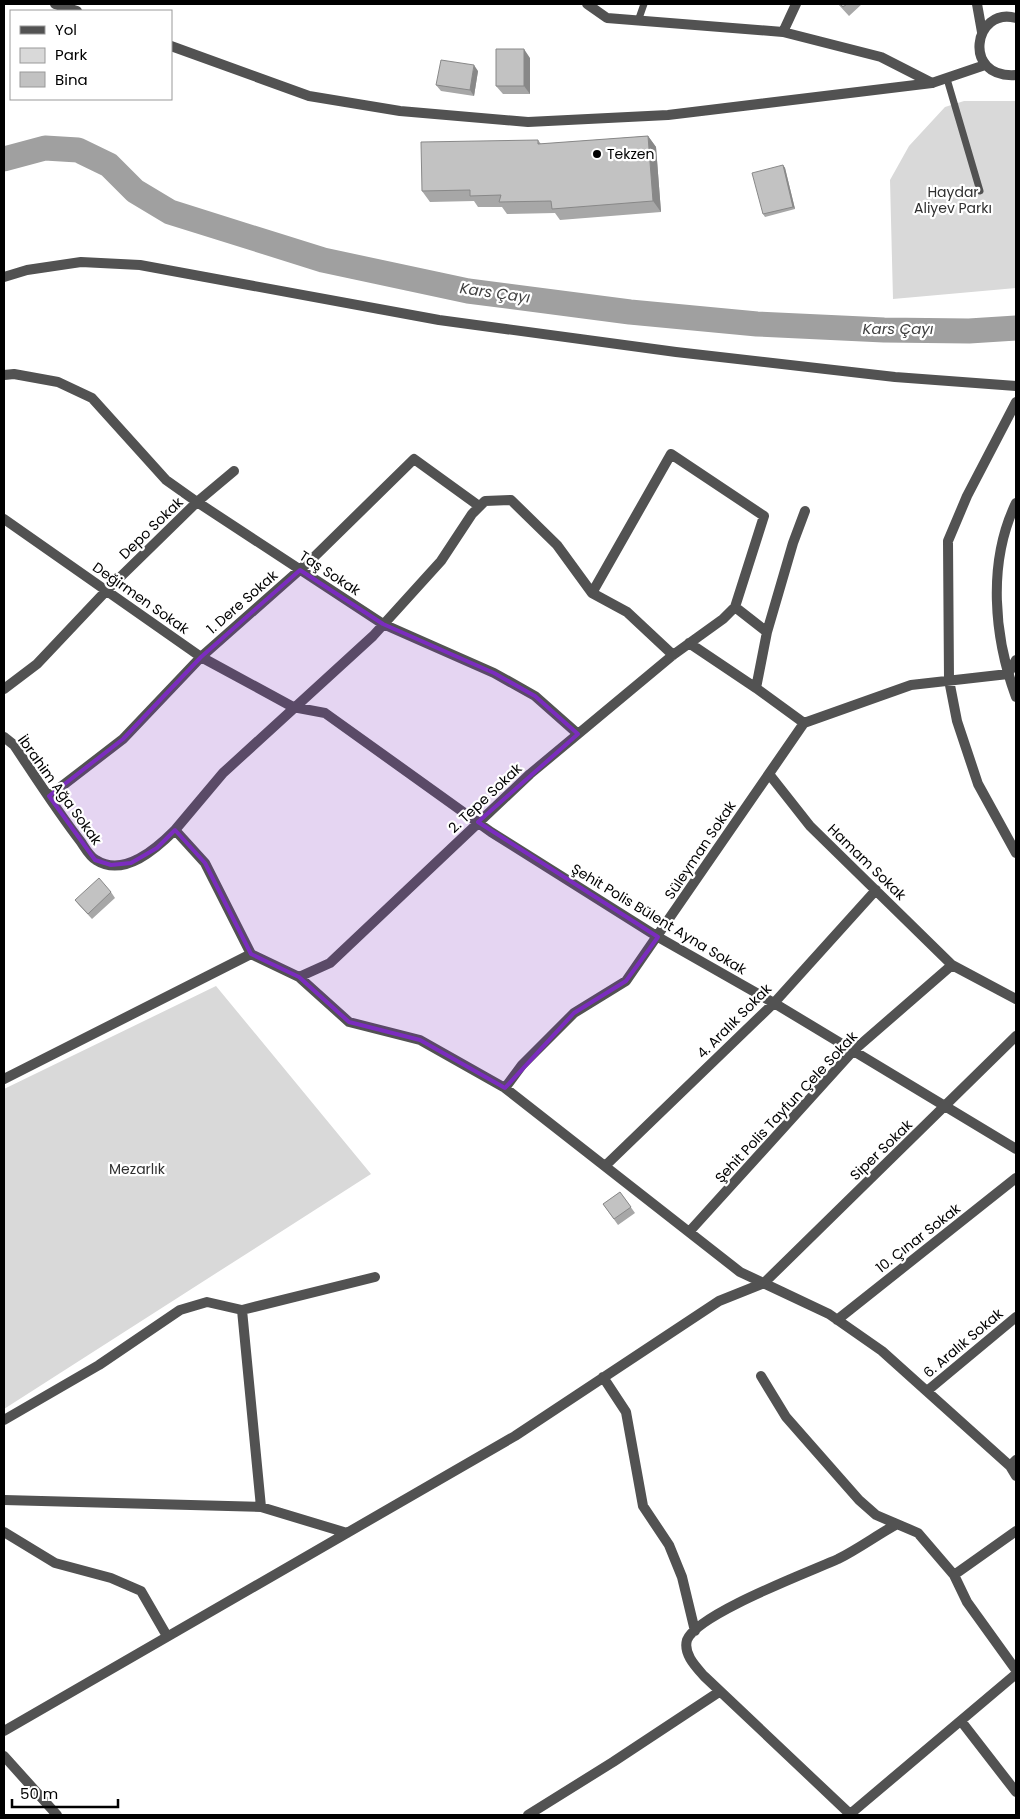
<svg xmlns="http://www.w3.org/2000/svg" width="1020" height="1819" font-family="Poppins,sans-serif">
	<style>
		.green { fill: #d9d9d9 }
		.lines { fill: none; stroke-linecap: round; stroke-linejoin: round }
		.river { stroke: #a0a0a0; stroke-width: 25 }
		.service { stroke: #525252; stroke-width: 7 }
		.minor { stroke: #525252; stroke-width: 10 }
		.tertiary { stroke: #525252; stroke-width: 10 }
		.wall { fill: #a7a7a7 }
		.shaded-wall { fill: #888 }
		.building { fill: #c2c2c2; stroke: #888 }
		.marked { fill: #7b2cbf; fill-opacity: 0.2; stroke: #7b2cbf; stroke-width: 4; stroke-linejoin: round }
		.poi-dot { fill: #000; stroke: #fff; stroke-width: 2 }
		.labels { text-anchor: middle; stroke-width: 4.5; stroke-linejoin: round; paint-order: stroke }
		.poi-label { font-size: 14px; fill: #000; stroke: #fff; text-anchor: start }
		.park-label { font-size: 14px; fill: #303030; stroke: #fff }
		.street-label { font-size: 14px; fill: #000; stroke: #fff }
		.water-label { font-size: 15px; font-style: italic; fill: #414141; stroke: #fff }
	</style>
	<rect width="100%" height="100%" fill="#fff"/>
	<path class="green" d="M964 101H1016V288L893 299 890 180 909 146 945 107Z
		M216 986 371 1174 4 1409V1089Z"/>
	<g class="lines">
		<path class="river" d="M4 159 45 148 78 150 109 165 135 191 170 212 323 260 468 291 630 312 757 324 884 330 969 331 1016 328"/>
		<path class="service" d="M638 21 644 4
			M947 79 980 191"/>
		<path class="minor" d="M587 4 607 18 783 32 881 57 932 83
			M783 32 796 4
			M4 277 27 270 81 262 140 265 439 320 676 352 895 377 1016 386
			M4 375 14 374 58 382 92 398 166 480 197 502 383 624 494 673 535 696 578 734
			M1016 402 967 496 948 541 949 680 957 721 978 784 1016 853
			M1016 503C987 563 994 637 1016 697
			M4 519 201 657 293 707 325 713 491 832 658 937 774 1003 1016 1149
			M735 607 767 632 756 688 804 723 911 685 1008 674
			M767 632 793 543 805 511
			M689 643 756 688
			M1008 674 1016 660
			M4 689 37 664 106 591 197 502 234 471
			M4 737 14 745C36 778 57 811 81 842 85 848 90 857 96 860 124 878 157 848 175 830L205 863 251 954
			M769 774 810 826 952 965 1016 999
			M49 796 123 739 201 657 312 559 414 459 479 506
			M175 830 223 773 373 636 441 561 472 514 485 501 511 500 557 545 592 593 627 612 673 655
			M251 954 299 977 330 963 530 774 673 655 723 619 735 607 764 516 671 454 592 593
			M299 977 349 1022 420 1040 505 1088 740 1272 829 1314 882 1351 1010 1466
			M4 1079 251 954
			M505 1088 522 1065 574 1013 626 981 804 723
			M605 1166 774 1003 876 890
			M689 1232 853 1051 952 965
			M837 1320 1016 1178
			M761 1376 786 1417 859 1500 876 1515 918 1533 954 1575
			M603 1377 626 1412 643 1506 669 1545 682 1577 695 1631
			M927 1391 1016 1317
			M4 1420 99 1365 180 1310 207 1302 242 1310
			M1016 1460 1010 1466 1016 1476
			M4 1500 261 1507 347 1533
			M261 1507 242 1310 375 1277
			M1016 1531 954 1575 967 1602 1016 1670
			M4 1532 55 1563 111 1578 141 1591 167 1636
			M961 1721 1016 1792
			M4 1731 515 1436 719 1301 764 1283 1016 1036
			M4 1756 57 1815
			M528 1815 613 1762 719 1692
			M849 1815 1016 1674
			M851 1815 704 1676C696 1667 683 1654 687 1640 697 1614 809 1572 838 1559 858 1549 877 1535 897 1524"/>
		<path class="tertiary" d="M55 4 77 11
			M977 4 982 32
			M1016 18C974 6 961 79 1016 75
			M171 46 309 96 400 111 528 122 668 115 932 83 985 65"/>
	</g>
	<path class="wall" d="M838 4H862L849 16Z
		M530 58V94H503L496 86Z
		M478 71 474 96 441 91 436 85Z
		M648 136 656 147 661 212 560 220 555 213 507 214 502 207H478L474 201 430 202 422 191 538 140 541 144Z
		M783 165 785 168 795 209 765 217 763 214Z
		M111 892 115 898 92 919 79 905 75 900Z
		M620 1192 635 1213 618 1225 603 1204Z"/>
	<path class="shaded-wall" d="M524 49 530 58V94L524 86Z
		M474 65 478 71 474 96 470 90Z
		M648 136 656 147 661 212 653 201Z
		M783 165 785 168 795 209 793 207Z"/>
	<path class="building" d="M840 4H847L843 7Z
		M496 49H524V86H496Z
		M441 60 474 65 470 90 436 85Z
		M648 136 653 201 552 209 551 201 499 202 501 195 470 196V190L422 191 421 142 538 140V144Z
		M783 165 793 207 763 214 752 173Z
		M99 878 111 892 88 914 75 900Z
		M620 1192 631 1207 614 1219 603 1204Z"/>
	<path class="marked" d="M300 570 383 624 494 673 535 696 578 734 478 822 658 937 626 981 574 1013 505 1088 420 1040 349 1022 299 977 251 954 205 863 175 830 157 848 131 863 111 865 95 860 49 796 123 739 201 657Z"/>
	<circle class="poi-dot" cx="597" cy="154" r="5"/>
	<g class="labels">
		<g class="poi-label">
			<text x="607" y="159">Tekzen</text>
		</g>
		<g class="park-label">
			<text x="953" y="197">Haydar<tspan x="953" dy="16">Aliyev Parkı</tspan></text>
			<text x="137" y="1174">Mezarlık</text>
		</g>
		<g class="street-label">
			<text transform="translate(151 528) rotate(-44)" y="5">Depo Sokak</text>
			<text transform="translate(330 573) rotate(33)" y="5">Taş Sokak</text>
			<text transform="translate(141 598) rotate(35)" y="5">Değirmen Sokak</text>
			<text transform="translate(242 602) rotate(-41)" y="5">1. Dere Sokak</text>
			<text transform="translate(60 790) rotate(54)" y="5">İbrahim Ağa Sokak</text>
			<text transform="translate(485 798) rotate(-43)" y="5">2. Tepe Sokak</text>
			<text transform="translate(700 850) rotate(-56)" y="5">Süleyman Sokak</text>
			<text transform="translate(867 862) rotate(44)" y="5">Hamam Sokak</text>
			<text transform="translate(659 919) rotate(31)" y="5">Şehit Polis Bülent Ayna Sokak</text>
			<text transform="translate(734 1021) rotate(-45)" y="5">4. Aralık Sokak</text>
			<text transform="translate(786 1107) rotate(-47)" y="5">Şehit Polis Tayfun Çele Sokak</text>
			<text transform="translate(881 1150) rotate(-44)" y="5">Siper Sokak</text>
			<text transform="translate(918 1238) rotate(-38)" y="5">10. Çınar Sokak</text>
			<text transform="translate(963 1343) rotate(-40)" y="5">6. Aralık Sokak</text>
		</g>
		<g class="water-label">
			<text transform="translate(495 293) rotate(8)" y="5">Kars Çayı</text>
			<text x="898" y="334">Kars Çayı</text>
		</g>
	</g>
	<rect width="1020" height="1819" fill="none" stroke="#000000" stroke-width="10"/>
	<rect x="10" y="10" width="162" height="90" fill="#ffffff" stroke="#999999"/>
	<rect x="20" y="26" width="25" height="8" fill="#525252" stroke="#999999"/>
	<text x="55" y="35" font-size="15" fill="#000000">Yol</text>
	<rect x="20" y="48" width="25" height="15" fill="#d9d9d9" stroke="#999999"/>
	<text x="55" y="60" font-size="15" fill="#000000">Park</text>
	<rect x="20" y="72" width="25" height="15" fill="#c2c2c2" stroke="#999999"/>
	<text x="55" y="85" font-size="15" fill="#000000">Bina</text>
	<path d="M12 1799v8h106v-8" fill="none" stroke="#000000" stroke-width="2.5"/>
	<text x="20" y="1799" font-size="15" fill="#000000" stroke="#ffffff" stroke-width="4" paint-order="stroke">50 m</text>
</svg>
